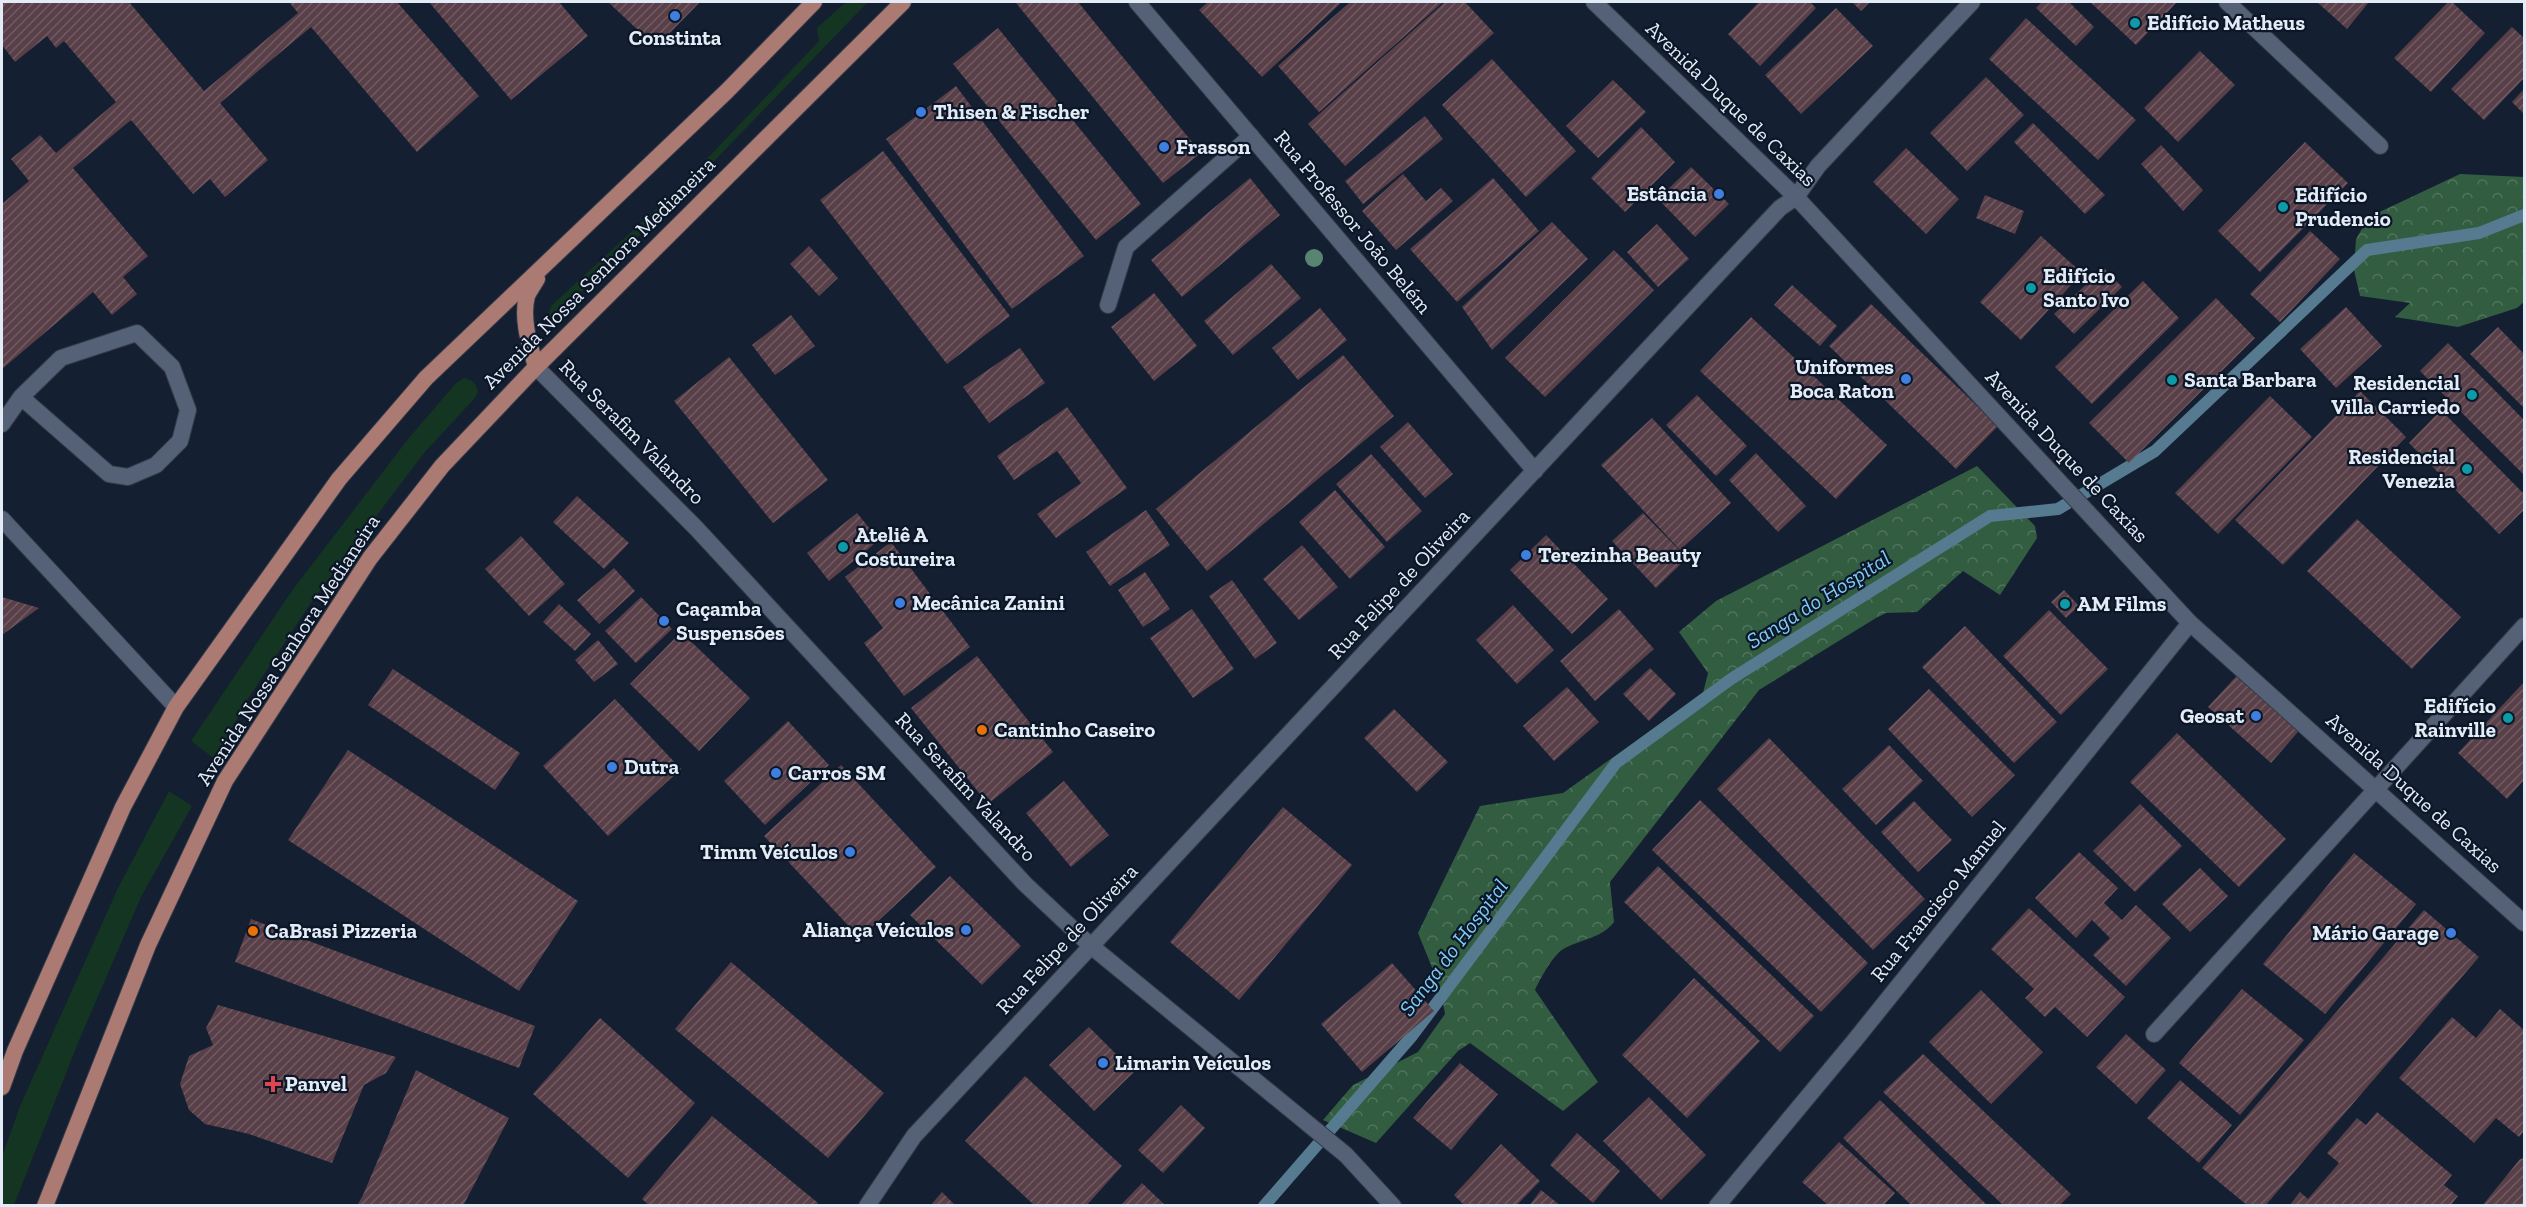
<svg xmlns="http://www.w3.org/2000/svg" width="2526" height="1207" font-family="'Zilla Slab',serif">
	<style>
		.green { fill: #143521 }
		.forest { fill: url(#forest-crowns) }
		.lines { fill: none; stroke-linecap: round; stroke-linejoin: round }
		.stream { stroke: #567a8f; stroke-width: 12 }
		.building { fill: url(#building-hatch) }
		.service-casing { stroke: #343b49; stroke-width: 18 }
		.minor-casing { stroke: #343b49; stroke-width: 18 }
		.tertiary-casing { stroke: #343b49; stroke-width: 18 }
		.primary-casing { stroke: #343b49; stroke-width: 18 }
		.service { stroke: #546176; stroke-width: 16 }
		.minor { stroke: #546176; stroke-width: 16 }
		.tertiary { stroke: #546176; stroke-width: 16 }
		.primary { stroke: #ab7b73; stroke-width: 16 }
		.tree { fill: #588472 }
		.shop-dot { fill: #3f7fe0; stroke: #0b1627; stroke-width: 2 }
		.culture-dot { fill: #0f9aa8; stroke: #0b1627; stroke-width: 2 }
		.food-dot { fill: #e8710a; stroke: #0b1627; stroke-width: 2 }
		.health-dot { fill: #e0444e; stroke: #0b1627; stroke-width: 2 }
		.labels { text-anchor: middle; stroke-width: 4.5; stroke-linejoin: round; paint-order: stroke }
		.poi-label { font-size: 21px; font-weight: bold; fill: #e3ebf7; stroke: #0b1627; text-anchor: start }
		.street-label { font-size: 21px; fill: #e3ebf7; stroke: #0b1627 }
		.water-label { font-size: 22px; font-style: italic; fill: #80cbf5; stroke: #0b1627 }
	</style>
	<defs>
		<pattern id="forest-crowns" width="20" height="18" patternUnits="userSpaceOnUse" patternTransform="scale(1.5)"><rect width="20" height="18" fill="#325d41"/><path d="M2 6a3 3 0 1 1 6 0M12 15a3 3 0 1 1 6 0" fill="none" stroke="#50745d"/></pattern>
		<pattern id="building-hatch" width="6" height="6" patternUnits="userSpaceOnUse" patternTransform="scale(1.5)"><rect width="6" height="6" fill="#583f48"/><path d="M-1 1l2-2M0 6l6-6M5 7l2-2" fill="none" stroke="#705b63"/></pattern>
	</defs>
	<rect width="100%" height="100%" fill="#141f31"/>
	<path class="green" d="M846 2H868L688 188 546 326 551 306 683 184 819 41 817 28Z
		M464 378C473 380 476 383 478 392L474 399 424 453 310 604 244 705 216 760 191 741 291 592 408 439 456 383Z
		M169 791 192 806 141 897 80 1038 14 1205H2V1157L20 1106 118 888Z"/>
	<path class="forest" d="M2460 174 2524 177V302L2517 308 2458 327 2395 317 2410 303 2360 296 2354 270 2356 239 2369 217Z
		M1977 466 2035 526 2037 538 2000 595 1963 571 1917 612 1886 613 1876 618 1759 690 1610 882 1614 922C1602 938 1582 939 1565 948 1554 953 1540 979 1535 990L1598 1082 1563 1111 1470 1043 1458 1051 1376 1143 1323 1120 1353 1085 1418 1052 1445 1014 1440 987 1418 933 1480 806 1563 793 1703 693 1708 673 1679 632 1716 601Z"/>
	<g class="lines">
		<path class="stream" d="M1264 1206 1412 1036 1616 763 1731 679 1990 516 2058 509 2155 451 2367 250 2479 233 2524 215"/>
	</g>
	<path class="building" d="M2 2H129L204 91 298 13 289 2H397L479 96 417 152 311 27 220 103 268 160 225 197 210 179 193 194 131 120 73 168 148 256 123 277 137 294 112 315 93 292 2 369V204L29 181 11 159 40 135 56 153 116 102 64 41 56 48 47 36 15 62 2 45Z
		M429 2H559L588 36 511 100Z
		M608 2H700L656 47Z
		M1018 2H1078L1201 153 1163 183 1016 3Z
		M1208 2H1342L1262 77 1199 10Z
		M1350 2H1443L1319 112 1278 66Z
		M1445 2H1465L1494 33 1345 166 1308 124Z
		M1759 2H1810L1816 8 1760 66 1728 34Z
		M1852 2H1870L1861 11Z
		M2042 2H2069L2094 27 2076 46 2036 8Z
		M2090 2H2177L2136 45Z
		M2317 2H2369L2347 29Z
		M2448 2H2452L2485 33 2431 92 2394 58Z
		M1836 8 1873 46 1801 114 1765 75Z
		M2026 18 2136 120 2098 160 1989 59Z
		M2512 27 2524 38V78L2484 120 2451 89Z
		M998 28 1141 204 1096 240 953 64Z
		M2200 51 2235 85 2178 142 2144 108Z
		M1492 59 1576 151 1526 197 1442 105Z
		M1986 77 2024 115 1967 171 1930 133Z
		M1613 80 1646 112 1598 158 1566 126Z
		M956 86 1084 256 1012 309 886 139Z
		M2524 89V114L2512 102Z
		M1425 116 1443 139 1363 204 1345 181Z
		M2033 123 2105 195 2085 214 2014 142Z
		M1641 127 1675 162 1625 212 1591 178Z
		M2305 142 2348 183 2260 272 2218 231Z
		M2161 145 2203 190 2183 211 2141 164Z
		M1906 148 1959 199 1926 234 1873 182Z
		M883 151 1010 316 947 364 820 200Z
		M1691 167 1729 204 1695 237 1658 199Z
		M1403 174 1426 201 1441 188 1453 201 1396 250 1362 211Z
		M1250 178 1280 215 1182 297 1151 260Z
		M1493 178 1539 231 1457 302 1410 249Z
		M1985 195 2024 211 2015 234 1976 218Z
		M1552 222 1588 259 1492 350 1462 307Z
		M1657 224 1689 259 1658 287 1627 252Z
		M2310 231 2340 259 2280 322 2250 294Z
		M2041 236 2082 273 2021 340 1980 302Z
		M809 246 838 278 819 296 790 264Z
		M1614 250 1654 290 1545 397 1505 358Z
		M1271 264 1301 298 1233 355 1204 321Z
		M2104 268 2122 287 2074 334 2054 314Z
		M2143 281 2179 318 2092 404 2055 367Z
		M1792 285 1837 326 1820 346 1774 305Z
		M1154 293 1197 346 1154 381 1111 327Z
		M2216 298 2255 338 2129 463 2089 423Z
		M1871 304 1998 426 1956 469 1829 346Z
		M2346 307 2382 346 2336 388 2300 349Z
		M1320 308 1347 340 1298 380 1272 348Z
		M791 315 815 346 775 375 752 345Z
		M1751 317 1887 445 1836 499 1700 371Z
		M2498 327 2524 354V408L2470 354Z
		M2448 343 2524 420V475L2420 371Z
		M1020 348 1045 383 989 423 963 387Z
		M1343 355 1394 416 1207 571 1156 509Z
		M729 357 828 480 773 523 674 401Z
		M2360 391 2406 437 2283 565 2235 520Z
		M1697 395 1747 446 1716 476 1666 425Z
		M2270 396 2312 437 2218 534 2175 493Z
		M1067 407 1127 488 1056 538 1037 514 1081 483 1057 451 1014 480 997 456Z
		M2441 410 2524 494V510L2499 534 2409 443Z
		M1652 418 1731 503 1680 550 1601 465Z
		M1408 422 1453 474 1425 498 1380 447Z
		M1756 453 1806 506 1778 532 1729 480Z
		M1371 454 1422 511 1387 542 1336 484Z
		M1335 490 1385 547 1350 579 1299 522Z
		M577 496 629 543 604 569 553 522Z
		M1146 510 1170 545 1110 586 1086 552Z
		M857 513 879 540 829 581 807 553Z
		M1643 513 1687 558 1656 588 1612 541Z
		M2357 519 2461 617 2412 669 2307 571Z
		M1546 535 1608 599 1572 634 1510 570Z
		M521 536 565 584 529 616 485 569Z
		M891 542 970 647 904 696 864 643 883 628 845 577Z
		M1302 545 1338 587 1299 620 1263 579Z
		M614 568 635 591 599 624 577 600Z
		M1145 572 1170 609 1143 627 1118 590Z
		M1232 580 1277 643 1255 659 1209 596Z
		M2064 590 2079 606 2066 618 2051 602Z
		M2 597 39 608 2 635Z
		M641 597 672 629 636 663 605 631Z
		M559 604 591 634 575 651 543 622Z
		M1513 605 1554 650 1517 684 1476 640Z
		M1192 609 1234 669 1193 698 1150 638Z
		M1619 609 1654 649 1595 701 1560 661Z
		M2049 610 2108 669 2061 715 2003 656Z
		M1965 626 2057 722 2014 763 1922 667Z
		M681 632 750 698 699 751 630 684Z
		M598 640 618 664 594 682 575 660Z
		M977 656 1053 752 988 804 911 708Z
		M1650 668 1676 694 1649 721 1623 694Z
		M393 669 520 753 495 790 368 705Z
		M2242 670 2304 725 2271 763 2208 707Z
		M2524 682V780L2507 799 2458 753Z
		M1567 687 1599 722 1554 761 1523 726Z
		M1929 689 2015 775 1972 817 1888 729Z
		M615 699 681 769 608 836 543 766Z
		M1394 709 1448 762 1417 792 1364 738Z
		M788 721 829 765 765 825 724 781Z
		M2177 733 2286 839 2239 887 2130 782Z
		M1769 738 1925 899 1873 950 1717 789Z
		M1889 745 1923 781 1876 825 1842 789Z
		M348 750 578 901 519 991 288 840Z
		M841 765 936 867 860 938 764 836Z
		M1064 781 1109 835 1071 867 1026 813Z
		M1700 800 1868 963 1821 1012 1652 850Z
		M1914 801 1952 840 1918 872 1881 832Z
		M2140 804 2182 846 2135 892 2093 851Z
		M1283 807 1352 865 1239 1000 1170 942Z
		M2079 852 2118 888 2104 903 2122 920 2136 905 2171 938 2126 986 2093 955 2110 938 2092 920 2076 938 2035 898Z
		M2354 853 2416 904 2325 1014 2263 964Z
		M1658 866 1814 1016 1780 1052 1624 902Z
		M2200 868 2228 896 2190 932 2162 904Z
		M950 876 1021 946 982 985 910 915Z
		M2029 908 2125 997 2087 1037 2055 1007 2045 1017 2025 998 2034 989 1991 949Z
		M2424 910 2479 957 2265 1206H2248L2202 1168Z
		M251 919 535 1026 519 1068 235 962Z
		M731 962 884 1093 828 1158 675 1029Z
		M1392 963 1434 1011 1362 1072 1321 1024Z
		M1694 978 1760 1041 1687 1118 1622 1055Z
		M2242 989 2304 1040 2240 1115 2179 1063Z
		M1981 990 2043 1052 1991 1104 1929 1042Z
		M218 1005 396 1057 386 1073 364 1085 332 1163 249 1134 205 1124 189 1110 180 1084 189 1056 213 1045 206 1028Z
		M2500 1009 2524 1030V1131L2519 1137 2496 1118 2474 1143 2399 1078 2452 1017 2476 1038Z
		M600 1018 695 1103 628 1178 533 1094Z
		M1089 1027 1134 1072 1094 1111 1049 1065Z
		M2126 1034 2166 1070 2136 1104 2096 1067Z
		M1923 1054 2071 1194 2059 1206H2004L1883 1092Z
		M1460 1063 1498 1094 1451 1150 1413 1118Z
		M416 1070 509 1118 463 1206H357L363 1195Z
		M1025 1076 1122 1166 1086 1206H1035L965 1141Z
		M2180 1080 2232 1125 2199 1163 2147 1118Z
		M1649 1097 1706 1155 1661 1200 1603 1141Z
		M1880 1100 1988 1206H1912L1843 1138Z
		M1181 1105 1205 1128 1163 1173 1138 1150Z
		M2377 1112 2452 1175 2444 1185 2458 1196 2450 1206H2289L2300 1192 2308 1199 2339 1163 2327 1153 2357 1118 2366 1125Z
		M712 1116 818 1203 816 1206H650L642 1199Z
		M1577 1133 1620 1171 1593 1203 1550 1165Z
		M1839 1142 1895 1193 1883 1206H1829L1802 1182Z
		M1501 1144 1540 1181 1516 1206H1465L1454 1195Z
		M2524 1158V1206H2482L2520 1159Z
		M1142 1183 1164 1204 1162 1206H1120Z
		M1541 1190 1561 1206H1529Z
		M942 1192 956 1206H930Z"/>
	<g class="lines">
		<g class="service-casing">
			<path id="service" d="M1108 305 1126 247 1251 136
				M2 424 21 397 61 358 137 333 172 367 188 410 180 441 156 465 128 477 109 474 21 397
				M2 519 176 707"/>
		</g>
		<g class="minor-casing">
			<path id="minor" d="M1137 2 1535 471
				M2227 2 2380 146
				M2154 1034 2524 626
				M867 1206 914 1136 1716 276 1780 208 1796 197 1818 166 1972 2
				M1717 1206 1855 1040 2190 623"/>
		</g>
		<g class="tertiary-casing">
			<path id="tertiary" d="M1594 2 1796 197 2190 623 2524 923
				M536 367 696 528 1025 884 1091 946 1346 1155 1393 1206"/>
		</g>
		<g class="primary-casing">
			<path id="primary" d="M536 367C530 346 521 319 527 296 529 291 534 284 537 279
				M2 1087 15 1051 123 807 176 707 339 479 426 378 727 91 814 2
				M45 1206 148 945 225 781 370 558 442 466 536 367 903 2"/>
		</g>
		<use href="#service" class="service"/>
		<use href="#minor" class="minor"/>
		<use href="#tertiary" class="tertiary"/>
		<use href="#primary" class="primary"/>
	</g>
	<circle class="tree" cx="1314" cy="258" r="9"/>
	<g class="shop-dot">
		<circle cx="675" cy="16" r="6"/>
		<circle cx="921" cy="112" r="6"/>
		<circle cx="1164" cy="147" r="6"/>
		<circle cx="1719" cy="194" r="6"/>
		<circle cx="1906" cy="379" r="6"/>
		<circle cx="1526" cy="555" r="6"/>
		<circle cx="900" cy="603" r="6"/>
		<circle cx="664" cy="621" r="6"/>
		<circle cx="2256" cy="716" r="6"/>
		<circle cx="612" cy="767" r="6"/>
		<circle cx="776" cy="773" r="6"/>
		<circle cx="850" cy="852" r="6"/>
		<circle cx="966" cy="930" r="6"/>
		<circle cx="2451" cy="933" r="6"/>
		<circle cx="1103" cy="1063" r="6"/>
	</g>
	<g class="culture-dot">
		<circle cx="2135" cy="23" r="6"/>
		<circle cx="2283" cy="207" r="6"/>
		<circle cx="2031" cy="288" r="6"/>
		<circle cx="2172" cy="380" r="6"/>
		<circle cx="2472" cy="395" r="6"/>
		<circle cx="2467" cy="469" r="6"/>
		<circle cx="843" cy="547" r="6"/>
		<circle cx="2065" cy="604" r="6"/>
		<circle cx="2508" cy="718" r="6"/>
	</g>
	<g class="food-dot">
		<circle cx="982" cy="730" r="6"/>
		<circle cx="253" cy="931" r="6"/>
	</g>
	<path class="health-dot" d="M270 1075h6v6h6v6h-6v6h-6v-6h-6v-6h6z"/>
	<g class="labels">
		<g class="poi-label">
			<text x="2147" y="30">Edifício Matheus</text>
			<text x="675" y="45" text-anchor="middle">Constinta</text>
			<text x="933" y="119">Thisen &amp; Fischer</text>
			<text x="1176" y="154">Frasson</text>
			<text x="1707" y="201" text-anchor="end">Estância</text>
			<text x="2295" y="202">Edifício<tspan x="2295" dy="24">Prudencio</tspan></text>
			<text x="2043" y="283">Edifício<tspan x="2043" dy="24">Santo Ivo</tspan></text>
			<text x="1894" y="374" text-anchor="end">Uniformes<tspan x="1894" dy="24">Boca Raton</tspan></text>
			<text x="2184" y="387">Santa Barbara</text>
			<text x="2460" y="390" text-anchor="end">Residencial<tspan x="2460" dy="24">Villa Carriedo</tspan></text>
			<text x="2455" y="464" text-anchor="end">Residencial<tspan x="2455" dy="24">Venezia</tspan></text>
			<text x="855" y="542">Ateliê A<tspan x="855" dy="24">Costureira</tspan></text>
			<text x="1538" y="562">Terezinha Beauty</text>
			<text x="912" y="610">Mecânica Zanini</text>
			<text x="2077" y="611">AM Films</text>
			<text x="676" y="616">Caçamba<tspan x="676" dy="24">Suspensões</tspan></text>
			<text x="2496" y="713" text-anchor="end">Edifício<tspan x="2496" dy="24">Rainville</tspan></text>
			<text x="2244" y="723" text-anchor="end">Geosat</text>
			<text x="994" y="737">Cantinho Caseiro</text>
			<text x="624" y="774">Dutra</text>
			<text x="788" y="780">Carros SM</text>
			<text x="838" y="859" text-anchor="end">Timm Veículos</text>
			<text x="954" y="937" text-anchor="end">Aliança Veículos</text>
			<text x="265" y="938">CaBrasi Pizzeria</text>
			<text x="2439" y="940" text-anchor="end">Mário Garage</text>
			<text x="1115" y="1070">Limarin Veículos</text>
			<text x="285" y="1091">Panvel</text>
		</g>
		<g class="street-label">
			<text transform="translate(1731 104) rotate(44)" y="7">Avenida Duque de Caxias</text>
			<text transform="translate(1353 222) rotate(50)" y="7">Rua Professor João Belém</text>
			<text transform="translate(599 273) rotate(-45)" y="7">Avenida Nossa Senhora Medianeira</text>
			<text transform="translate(632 432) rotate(45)" y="7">Rua Serafim Valandro</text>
			<text transform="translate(2067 456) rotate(47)" y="7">Avenida Duque de Caxias</text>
			<text transform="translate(1399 584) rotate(-47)" y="7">Rua Felipe de Oliveira</text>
			<text transform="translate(288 650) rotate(-57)" y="7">Avenida Nossa Senhora Medianeira</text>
			<text transform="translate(966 787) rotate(47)" y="7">Rua Serafim Valandro</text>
			<text transform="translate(2414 793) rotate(42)" y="7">Avenida Duque de Caxias</text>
			<text transform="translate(1938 901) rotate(-51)" y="7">Rua Francisco Manuel</text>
			<text transform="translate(1067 939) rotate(-47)" y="7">Rua Felipe de Oliveira</text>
		</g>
		<g class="water-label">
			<text transform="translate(1818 599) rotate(-32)" y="8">Sanga do Hospital</text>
			<text transform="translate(1453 947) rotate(-53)" y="8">Sanga do Hospital</text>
		</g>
	</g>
	<rect width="2526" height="1207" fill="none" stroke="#e3ebf7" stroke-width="6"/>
</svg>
